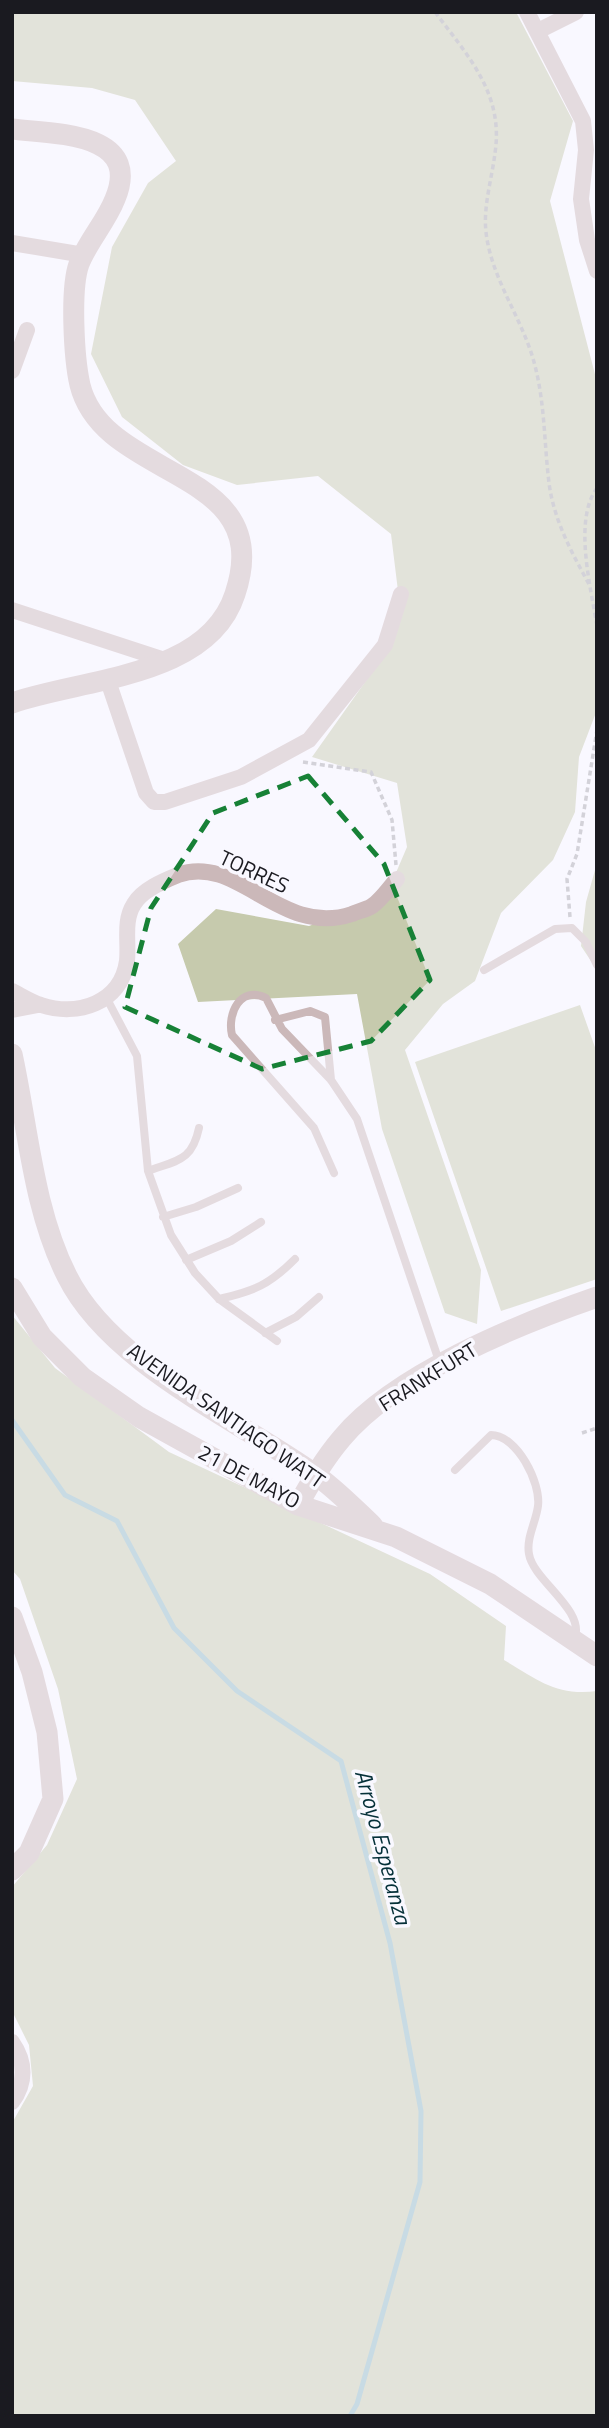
<svg xmlns="http://www.w3.org/2000/svg" width="609" height="2428" font-family="'Titillium Web',sans-serif">
	<style>
		.green { fill: #c6caad }
		.lines { fill: none; stroke-linecap: round; stroke-linejoin: round }
		.stream { stroke: #8db8c3; stroke-width: 5 }
		.path { stroke: #a4a4aa; stroke-width: 3.5; stroke-dasharray: 5 3.5; stroke-linecap: butt }
		.service { stroke: #cbb8b9; stroke-width: 8 }
		.minor { stroke: #cbb8b9; stroke-width: 16 }
		.tertiary { stroke: #cbb8b9; stroke-width: 21 }
		.marked { fill: none; stroke: #178136; stroke-width: 5; stroke-dasharray: 14 9; stroke-linejoin: round }
		.labels { text-anchor: middle; stroke-width: 7; stroke-linejoin: round; paint-order: stroke }
		.street-label { font-size: 21px; fill: #1a1a20; stroke: #f9f8ff }
		.water-label { font-size: 23px; font-style: italic; fill: #053039; stroke: #f9f8ff }
	</style>
	<rect width="100%" height="100%" fill="#f9f8ff"/>
	<path class="green" d="M12 12H516L573 121 550 201 597 382V710L579 757 575 812 553 860 501 913 475 981 443 1004 405 1050 481 1270 477 1324 445 1313 382 1129 357 994 198 1002 178 944 216 909 309 926 386 896 407 847 397 783 312 757 387 651 398 591 391 534 318 476 237 485 183 465 122 417 91 354 112 247 148 183 176 161 135 100 92 88 12 81Z
		M597 863V970L581 946 586 902Z
		M580 1005 597 1053V1279L501 1311 415 1062Z
		M12 1315 55 1368 169 1452 430 1574 506 1626 504 1660C538 1680 556 1696 597 1691V2416H12V2123L33 2086 29 2045 12 2011V1887L47 1845 77 1779 58 1689 20 1579 12 1570Z"/>
	<g class="lines">
		<path class="stream" d="M12 1420 65 1495 117 1521 174 1628 237 1691 341 1761 390 1943 421 2111 420 2182 357 2404 350 2416"/>
		<path class="path" d="M435 12C468 56 504 94 495 153 492 178 483 207 486 232 491 278 522 318 534 362 545 402 544 442 549 483 554 521 572 553 590 586
			M597 488C573 520 591 588 597 626
			M303 762 371 772 392 820 396 865
			M570 917 567 879 577 854 597 730
			M582 1433 597 1428
			M596 1589H597"/>
		<path class="service" d="M484 970 555 929 572 928 586 942 597 965
			M106 997 137 1056 148 1171 171 1235 195 1273 219 1299 277 1341
			M275 1020 310 1011 325 1017 331 1080
			M148 1171C178 1160 192 1161 199 1128
			M334 1173 314 1128 232 1035C227 1014 240 985 266 998L282 1029 331 1080 357 1119 440 1364
			M163 1217 196 1207 238 1188
			M186 1260 231 1241 261 1222
			M219 1299C254 1291 269 1285 295 1259
			M265 1333 296 1317 319 1297
			M455 1470 491 1435C517 1435 541 1483 538 1506 536 1522 526 1538 529 1554 533 1580 584 1609 575 1637"/>
		<path class="minor" d="M527 12 583 121 586 150 581 199 587 240 597 271
			M538 31 576 12
			M12 243 84 255
			M12 371 27 330
			M12 610 168 661
			M107 678 146 793 154 802H165L241 777 309 740 385 645 401 594
			M12 991C22 996 31 1002 41 1005 78 1017 121 1003 127 961 129 942 123 921 134 904 142 890 163 881 178 875 238 853 280 938 352 914 358 911 366 910 372 906 381 900 389 888 397 879
			M12 1010 38 1005
			M12 2042C26 2062 26 2083 12 2102"/>
		<path class="tertiary" d="M12 129C54 134 143 132 115 199 106 222 88 241 79 264 70 289 74 359 80 385 104 482 278 466 235 594 208 678 83 678 12 703
			M12 1054C28 1127 33 1209 67 1276 110 1363 235 1418 313 1473 335 1488 354 1508 373 1526
			M12 1288 42 1337 82 1377 139 1417 298 1505 396 1537 490 1584 597 1656
			M298 1505C311 1482 324 1459 342 1438 395 1374 519 1324 597 1297
			M12 1617 32 1672 47 1732 53 1799 29 1853 12 1870"/>
	</g>
	<path d="M0 0H609V2428H0ZM308 776 384 864 430 980 371 1041 262 1069 125 1007 151 908 213 813Z" fill="#f9f8ff" fill-opacity=".55" fill-rule="evenodd"/>
	<path class="marked" d="M308 776 384 864 430 980 371 1041 262 1069 125 1007 151 908 213 813Z"/>
	<g class="labels">
		<g class="street-label">
			<text transform="translate(254 872) rotate(25)" y="7">TORRES</text>
			<text transform="translate(428 1377) rotate(-32)" y="7">FRANKFURT</text>
			<text transform="translate(226 1416) rotate(35)" y="7">AVENIDA SANTIAGO WATT</text>
			<text transform="translate(249 1477) rotate(28)" y="7">21 DE MAYO</text>
		</g>
		<g class="water-label">
			<text transform="translate(383 1847) rotate(75)" y="8">Arroyo Esperanza</text>
		</g>
	</g>
	<rect width="609" height="2428" fill="none" stroke="#1a1a20" stroke-width="28"/>
</svg>
